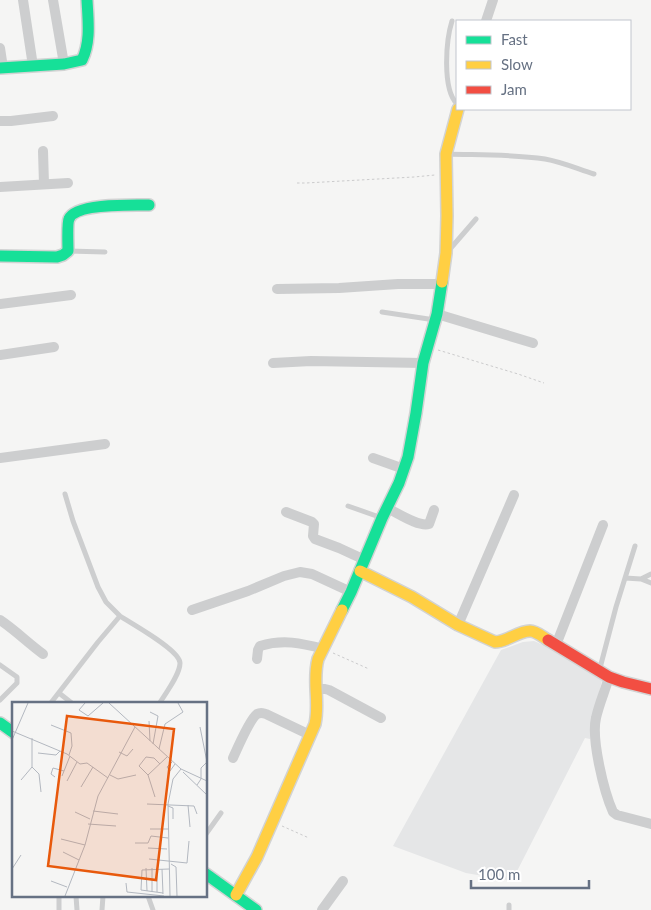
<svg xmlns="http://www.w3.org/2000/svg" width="651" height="910" font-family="Lato,sans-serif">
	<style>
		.built { fill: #e5e6e7 }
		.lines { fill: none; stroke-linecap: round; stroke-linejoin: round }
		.fast-casing { stroke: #d2d3d3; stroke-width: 14 }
		.slow-casing { stroke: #d2d3d3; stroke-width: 14 }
		.jam-casing { stroke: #d2d3d3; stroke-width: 14 }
		.path { stroke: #cbcbcc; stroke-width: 1; stroke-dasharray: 2.5 2.5; stroke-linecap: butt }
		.lane { stroke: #cdcecf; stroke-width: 5 }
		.street { stroke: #cdcecf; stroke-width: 10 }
		.fast { stroke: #16e098; stroke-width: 11 }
		.slow { stroke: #ffcf43; stroke-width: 11 }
		.jam { stroke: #f24e42; stroke-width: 11 }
		.inset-road { fill: none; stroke: #b3b8c0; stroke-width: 1 }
		.view { fill: #e8590c; fill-opacity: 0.15; stroke: #e8590c; stroke-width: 2.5 }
		.inset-edge { fill: none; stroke: #667183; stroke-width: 2.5 }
	</style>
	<rect width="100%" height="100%" fill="#f5f5f4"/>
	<path class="built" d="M534 641 555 650 579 663 602 681 592 719 590 739 585 738 512 881 466 873 393 846 501 650 523 642Z"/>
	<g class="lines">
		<g class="fast-casing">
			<path id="fast" d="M0 68 64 64 82 60C91 42 88 20 87 0
				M0 256 57 257 63 255 68 251C68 245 67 223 69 219 75 203 134 205 149 205
				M342 610 351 592 382 518 399 483 408 457 416 413 423 363 437 314 442 282
				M0 723 14 733
				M206 874 256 910"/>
		</g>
		<g class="slow-casing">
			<path id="slow" d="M442 282 446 253 447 216 446 154 458 109
				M360 571 412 597 458 625 495 642C507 642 518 631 530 631 536 631 543 637 548 640
				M236 895 257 857 315 724C320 702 312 681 318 659L342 610"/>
		</g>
		<g class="jam-casing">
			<path id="jam" d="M548 640 609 677 623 682 651 689"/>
		</g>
		<path class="path" d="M297 183H306L414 177 435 175
			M438 350 518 374 544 383
			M333 653 369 669
			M282 826 309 838"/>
		<path class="lane" d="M452 21C446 40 442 89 457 104
			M447 154C479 155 513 154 545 159 562 162 578 169 594 174
			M450 249 476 219
			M68 251 105 252
			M382 312 435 320
			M348 506 382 518
			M625 578 641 579 651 583
			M641 579 651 574
			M120 616C132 624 180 650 180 663 180 675 165 694 159 704
			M0 665 17 677V683L0 700
			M600 668 616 607 635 546
			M59 693 73 704
			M50 704 98 642 120 616 106 602 98 587 73 521 65 494
			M206 834 221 813
			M76 896 77 910
			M148 896 153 910
			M509 905V910
			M59 910V896
			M102 910 103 896"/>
		<path class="street" d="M23 0 33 66
			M53 0 64 64
			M486 21 493 0
			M0 48 3 68
			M0 121H11L53 116
			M43 151 44 184
			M0 187 68 183
			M277 289 339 288 398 284H442
			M0 304 71 295
			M437 314 533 343
			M0 355 54 347
			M273 363 311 361 423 363
			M0 458 105 444
			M373 458 404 469
			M387 508C398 513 418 527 429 524L434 510
			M286 512 312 522 314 524 313 536 315 539 339 548 365 560
			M192 610 248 591 284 576 300 572 312 574 351 592
			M0 620C15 630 28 643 43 654
			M458 625 514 495
			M556 645 603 525
			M257 659 258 650 260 646C283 639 301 643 324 649
			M609 677C605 691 599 704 596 718 591 739 604 792 613 812L617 815 651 824
			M316 689H325L329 690 381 718
			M233 758C237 749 250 719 257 714 261 712 262 713 266 714L310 735
			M322 910 343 881"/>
		<use href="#fast" class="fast"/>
		<use href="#slow" class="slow"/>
		<use href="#jam" class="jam"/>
	</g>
	<g transform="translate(12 702)">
		<rect width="195" height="195" fill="#f5f5f4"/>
		<path class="inset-road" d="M73 1 67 8 76 14 91 1M97 1 169 67 195 79M138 10 146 14 141 42M137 19 138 39M39 23 59 31 60 44 57 53M0 29 55 52 68 62 75 61 96 76M0 38 16 1M147 47 153 22 171 10 166 1M107 50 115 54 121 47M26 51 44 53 48 49M160 60 155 65 158 69 163 62M20 65 27 72 29 90M171 70 195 93M98 73 106 77 124 73M136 73 127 64 134 55 142 56 148 62M50 74 58 54M43 75 39 72 41 66 52 69M9 78 20 65V36M55 79 65 60M185 83 189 77V66L195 60 188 25M69 85 81 65M143 95 136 73 155 55M135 102 182 104 185 112M176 103 178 125M156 104 161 106V117M81 109 106 112M63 110 78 117M76 122 104 124M138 127H157M49 137 73 143M123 141H136L139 134 156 136M136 146 155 147M51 150 67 158M137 157 175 161 177 139M159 162 164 165 165 194M134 166 135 189M140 166V190M145 166V190M0 167 9 153M150 167 151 192M39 179 55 185M114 181 115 190 152 194M151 191 129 188 130 168 157 167M53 194 73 143 86 94 123 25M158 194 156 102 161 77 169 67"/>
		<path class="view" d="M55 14 162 27 144 178 36 164Z"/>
		<rect width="195" height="195" class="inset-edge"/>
	</g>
	<rect x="456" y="20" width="175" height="90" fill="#ffffff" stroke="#c2c6cd"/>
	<rect x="466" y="36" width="25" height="8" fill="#16e098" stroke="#c2c6cd"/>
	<text x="501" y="45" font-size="15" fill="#667183">Fast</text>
	<rect x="466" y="61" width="25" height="8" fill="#ffcf43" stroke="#c2c6cd"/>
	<text x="501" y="70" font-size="15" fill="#667183">Slow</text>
	<rect x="466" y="86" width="25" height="8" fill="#f24e42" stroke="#c2c6cd"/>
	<text x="501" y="95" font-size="15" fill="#667183">Jam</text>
	<path d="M471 880v8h118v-8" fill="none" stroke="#667183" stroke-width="2.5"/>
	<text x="478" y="880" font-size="15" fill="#667183" stroke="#ffffff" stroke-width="4" paint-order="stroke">100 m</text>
</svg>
